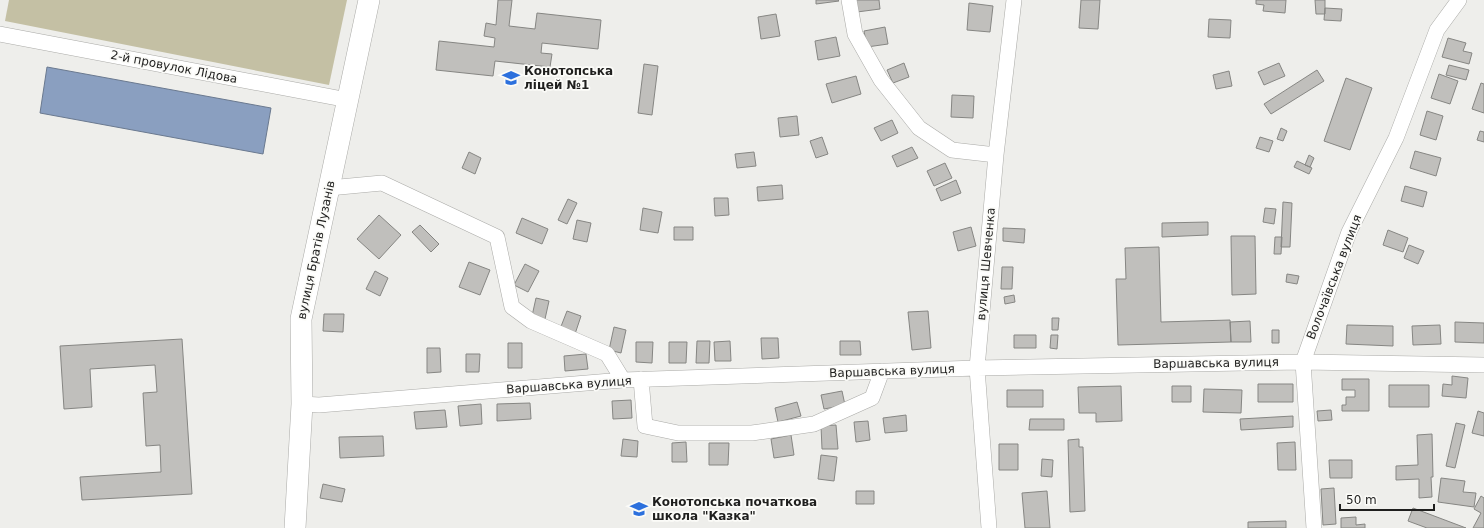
<svg xmlns="http://www.w3.org/2000/svg" width="1484" height="528" font-family="'DejaVu Sans',sans-serif">
	<style>
		.green { fill: #c4c0a4 }
		.water { fill: #8a9fc0; stroke: #6a798f }
		.building { fill: #c0bfbc; stroke: #868683 }
		.lines { fill: none; stroke-linecap: round; stroke-linejoin: round }
		.minor-casing { stroke: #aaaaa7; stroke-width: 16 }
		.secondary-casing { stroke: #aaaaa7; stroke-width: 22 }
		.minor { stroke: #fff; stroke-width: 15 }
		.secondary { stroke: #fff; stroke-width: 21 }
		.labels { text-anchor: middle; stroke-width: 3.5; stroke-linejoin: round; paint-order: stroke }
		.street-label { font-size: 12px; fill: #1f1f1e; stroke: #fbfbf8 }
		.poi-label { font-size: 12px; font-weight: bold; fill: #1f1f1e; stroke: #fbfbf8; text-anchor: start }
	</style>
	<rect width="100%" height="100%" fill="#eeeeeb"/>
	<path class="green" d="M9 0H347L329 85 5 21Z"/>
	<path class="water" d="M47 67 271 108 263 154 40 113Z"/>
	<path class="building" d="M498 0H512L509 26 535 29 537 13 601 20 598 49 542 43 541 53 552 54 550 67 495 61 493 76 436 70 439 41 494 47 495 38 484 36 486 23 496 25Z
		M816 0H838L839 1 816 4Z
		M855 0H879L880 9 857 12Z
		M1081 0H1100L1098 29 1079 28Z
		M1256 0H1286L1285 13 1263 11 1264 5 1256 4Z
		M1315 0H1325V14H1316Z
		M969 3 993 6 990 32 967 30Z
		M1325 8 1342 9 1341 21 1324 20Z
		M776 14 780 36 761 39 758 17Z
		M1209 19 1231 20 1230 38 1208 37Z
		M885 27 888 44 867 47 864 31Z
		M836 37 840 56 818 60 815 41Z
		M1448 38 1466 43 1463 51 1472 53 1469 64 1442 57Z
		M904 63 909 77 893 83 887 70Z
		M1279 63 1285 76 1264 85 1258 72Z
		M644 64 658 66 652 115 638 113Z
		M1449 65 1469 70 1466 80 1446 75Z
		M1317 70 1324 81 1271 114 1264 104Z
		M1229 71 1232 86 1216 89 1213 75Z
		M1439 74 1458 81 1450 104 1431 98Z
		M856 76 861 94 832 103 826 84Z
		M1346 78 1372 88 1350 150 1324 141Z
		M1481 83 1484 84V113L1472 109Z
		M952 95 974 96 973 118 951 117Z
		M1427 111 1443 116 1436 140 1420 135Z
		M797 116 799 135 780 137 778 118Z
		M892 120 898 133 881 141 874 128Z
		M1281 128 1287 131 1283 141 1277 139Z
		M1480 131 1484 132V142L1477 140Z
		M822 137 828 154 816 158 810 141Z
		M1260 137 1273 141 1269 152 1256 148Z
		M912 147 918 158 897 167 892 156Z
		M1415 151 1441 158 1436 176 1410 168Z
		M469 152 481 158 475 174 462 168Z
		M754 152 756 166 737 168 735 154Z
		M1309 155 1314 158 1310 167 1305 165Z
		M1297 161 1312 168 1309 174 1294 167Z
		M945 163 952 178 934 186 927 171Z
		M956 180 961 193 941 201 936 189Z
		M782 185 783 199 758 201 757 187Z
		M1405 186 1427 192 1423 207 1401 201Z
		M714 198H728L729 215 715 216Z
		M568 199 577 203 567 224 558 220Z
		M1283 202 1292 203 1290 247H1281Z
		M643 208 662 212 658 233 640 230Z
		M1265 208 1276 209 1274 224 1263 222Z
		M379 215 401 235 379 259 357 239Z
		M522 218 548 229 542 244 516 233Z
		M577 220 591 223 587 242 573 239Z
		M1208 222V235L1162 237V223Z
		M420 225 439 244 431 252 412 232Z
		M674 227H693V240H674Z
		M971 227 976 246 958 251 953 232Z
		M1003 228 1025 229 1024 243 1003 241Z
		M1388 230 1408 238 1403 252 1383 245Z
		M1231 236H1255L1256 294 1232 295Z
		M1275 237H1282L1281 254H1274Z
		M1409 245 1424 251 1418 264 1404 258Z
		M1159 247 1161 322 1230 320 1231 342 1118 345 1116 279H1126L1125 248Z
		M469 262 490 270 480 295 459 287Z
		M525 264 539 271 528 292 514 285Z
		M1002 267H1013L1012 289H1001Z
		M375 271 388 278 380 296 366 289Z
		M1287 274 1299 276 1297 284 1286 282Z
		M1014 295 1015 302 1005 304 1004 297Z
		M536 298 549 301 545 319 532 316Z
		M567 311 581 316 575 334 560 329Z
		M928 311 931 348 912 350 908 312Z
		M324 314H344L343 332 323 331Z
		M1052 318H1059L1058 330H1052Z
		M1250 321 1251 342H1231L1230 322Z
		M1455 322 1484 323V343L1455 342Z
		M1347 325 1393 326V346L1346 344Z
		M1440 325 1441 344 1413 345 1412 326Z
		M614 327 626 330 621 353 609 350Z
		M1272 330H1279V343H1272Z
		M1014 335H1036V348H1014Z
		M1051 335H1058L1057 349 1050 348Z
		M761 338H778L779 358 762 359Z
		M182 339 192 494 82 500 80 477 161 472 160 445 146 446 143 393 157 392 155 365 90 369 92 407 64 409 60 346Z
		M697 341H710L709 363H696Z
		M730 341 731 361H715L714 342Z
		M840 341H860L861 355H840Z
		M636 342H653L652 363 636 362Z
		M669 342H687L686 363H669Z
		M508 343H522V368H508Z
		M427 348H440L441 372 427 373Z
		M466 354H480L479 372H466Z
		M586 354 588 369 565 371 564 356Z
		M1452 376 1468 378 1466 398 1442 396 1443 384 1452 385Z
		M1342 379H1369V411H1342V405H1346V397H1355V390H1342Z
		M1258 384H1293V402H1258Z
		M1389 385H1429V407H1389Z
		M1121 386 1122 421 1096 422V413H1079L1078 387Z
		M1172 386H1191V402H1172Z
		M1204 389 1242 390 1241 413 1203 412Z
		M1007 390H1043V407H1007Z
		M842 391 845 405 824 409 821 395Z
		M631 400 632 418 613 419 612 401Z
		M797 402 801 416 778 422 775 408Z
		M530 403 531 419 497 421V404Z
		M481 404 482 424 460 426 458 406Z
		M445 410 447 427 416 429 414 412Z
		M1331 410 1332 420 1318 421 1317 411Z
		M1478 411 1484 413V436L1472 433Z
		M906 415 907 431 885 433 883 418Z
		M1293 416V427L1241 430 1240 419Z
		M1030 419H1064V430H1029Z
		M868 421 870 440 856 442 854 422Z
		M1456 423 1465 425 1455 468 1446 466Z
		M836 425 838 449H822L821 426Z
		M1432 434 1433 477H1431L1432 497 1419 498V479L1396 480V466L1418 465 1417 435Z
		M791 435 794 455 774 458 771 439Z
		M383 436 384 456 340 458 339 437Z
		M623 439 638 441 637 457 621 456Z
		M1079 439V447H1083L1085 511 1070 512 1068 440Z
		M686 442 687 462H672V443Z
		M1295 442 1296 470H1278L1277 443Z
		M709 443H729L728 465H709Z
		M999 444H1018V470H999Z
		M821 455 837 457 834 481 818 479Z
		M1042 459 1053 460 1052 477 1041 476Z
		M1329 460H1352V478H1330Z
		M1441 478 1465 481 1463 492 1476 493 1474 507 1438 502Z
		M323 484 345 489 342 502 320 498Z
		M1334 488 1336 524 1323 525 1321 489Z
		M856 491H874V504H856Z
		M1047 491 1050 528H1025L1022 493Z
		M1481 496 1484 498V528H1473L1481 513 1474 509Z
		M1413 508 1466 528H1427L1408 521Z
		M1356 517V525L1365 524V528H1341V518Z
		M1286 521V528H1248V522Z"/>
	<g class="lines">
		<g class="minor-casing">
			<path id="minor" d="M849 0 855 34 881 80 919 128 952 150 996 155
				M0 34 348 100
				M329 188 382 183 497 237 512 307 531 321 607 354 623 380
				M641 379 645 426 678 433H752L814 424 872 398 882 371
				M302 404 319 405 623 380 977 368 1303 362 1484 365
				M989 528 977 368 996 155 1014 0
				M1314 528 1303 362 1349 232 1396 138 1437 30 1459 0"/>
		</g>
		<g class="secondary-casing">
			<path id="secondary" d="M295 528 302 404 301 319 369 0"/>
		</g>
		<use href="#minor" class="minor"/>
		<use href="#secondary" class="secondary"/>
	</g>
	<defs>
		<g id="school-bare" transform="scale(1.38)"><path d="M0-5L7-2L0 1L-7-2ZM-4 1L0 2.5L4 1V4Q0 6-4 4Z" fill="#2c70dd" stroke="#fbfbf8" stroke-width="2.5" paint-order="stroke"/></g>
	</defs>
	<g fill-rule="evenodd">
		<use href="#school-bare" x="511" y="78"/>
		<use href="#school-bare" x="639" y="509"/>
	</g>
	<g class="labels">
		<g class="street-label">
			<text transform="translate(174 67) rotate(11)" y="4">2-й провулок Лідова</text>
			<text transform="translate(316 250) rotate(-78)" y="4">вулиця Братів Лузанів</text>
			<text transform="translate(986 264) rotate(-85)" y="4">вулиця Шевченка</text>
			<text transform="translate(1334 277) rotate(-69)" y="4">Волочаївська вулиця</text>
			<text transform="translate(1216 363) rotate(-1)" y="4">Варшавська вулиця</text>
			<text transform="translate(892 371) rotate(-2)" y="4">Варшавська вулиця</text>
			<text transform="translate(569 385) rotate(-4)" y="4">Варшавська вулиця</text>
		</g>
		<g class="poi-label">
			<text x="524" y="75">Конотопська<tspan x="524" dy="14">ліцей №1</tspan></text>
			<text x="652" y="506">Конотопська початкова<tspan x="652" dy="14">школа "Казка"</tspan></text>
		</g>
	</g>
	<path d="M1340 504v6h94v-6" fill="none" stroke="#1f1f1e" stroke-width="2"/>
	<text x="1346" y="504" font-size="12" fill="#1f1f1e" stroke="#fbfbf8" stroke-width="3" paint-order="stroke">50 m</text>
</svg>
